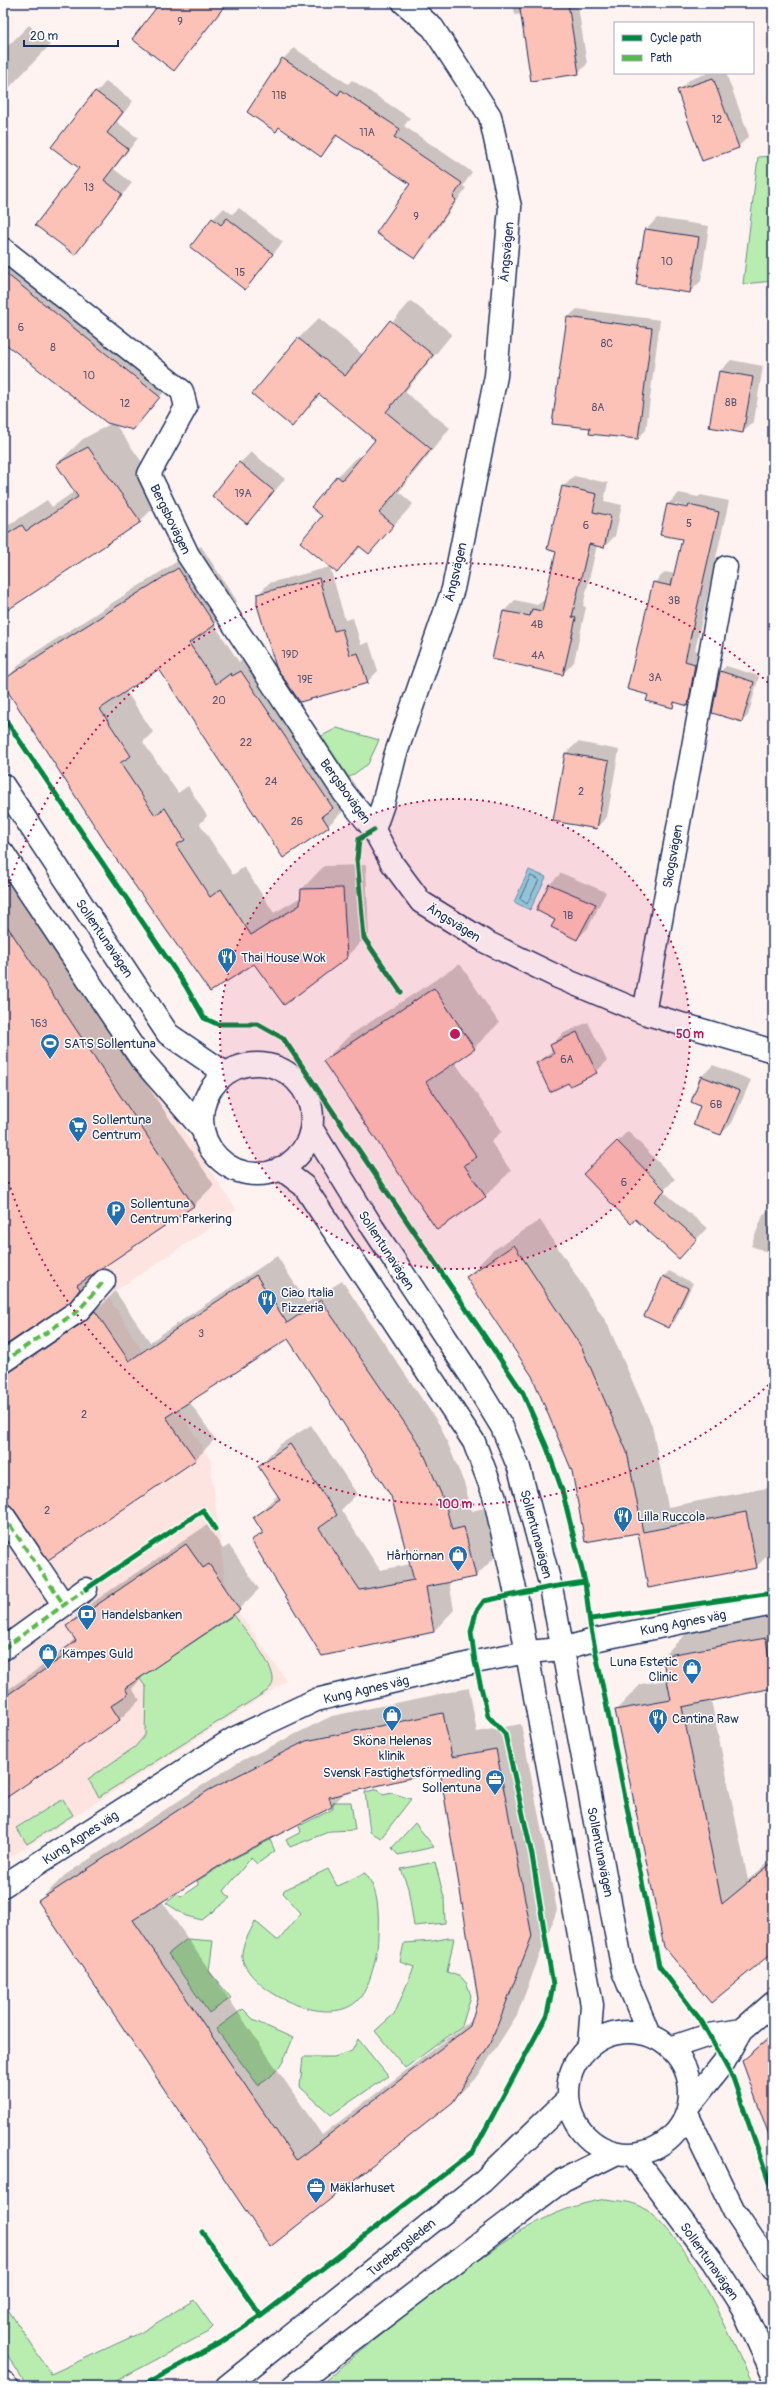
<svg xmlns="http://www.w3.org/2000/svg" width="776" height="2389" font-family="Pangolin,sans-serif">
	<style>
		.built { fill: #fee4e0 }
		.green { fill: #b9edaf; stroke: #6a8e86 }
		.water { fill: #8cdce8; stroke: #5f97b1 }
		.shadow { fill: #0003; fill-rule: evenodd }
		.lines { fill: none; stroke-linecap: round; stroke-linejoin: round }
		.shore { stroke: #487495; stroke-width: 1 }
		.building { fill: #fdc2b7; stroke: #1b2f5e; fill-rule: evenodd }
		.street-casing { stroke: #1b2f5e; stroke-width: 25 }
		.secondary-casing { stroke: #1b2f5e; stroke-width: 25 }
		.street { stroke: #fff; stroke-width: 22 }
		.secondary { stroke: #fff; stroke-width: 22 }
		.quiet { stroke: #58b947; stroke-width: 4; stroke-dasharray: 8 4; stroke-linecap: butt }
		.cycleway-casing { stroke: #fff; stroke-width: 8 }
		.cycleway { stroke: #00873e; stroke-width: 5 }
		.ring { fill: none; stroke: #c2185b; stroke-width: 2; stroke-dasharray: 2 4 }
		.labels { text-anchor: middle; stroke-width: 3; stroke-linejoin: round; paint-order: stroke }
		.number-label { font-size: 11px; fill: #545474 }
		.street-label { font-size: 13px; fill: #1b2f5e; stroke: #fff }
		.poi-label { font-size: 13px; fill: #1b2f5e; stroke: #fff; text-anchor: start }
		.centre { fill: #c2185b; stroke: #fff; stroke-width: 2 }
		.ring-label { font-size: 12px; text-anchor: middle; font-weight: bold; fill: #c2185b; stroke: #fff; stroke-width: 3; stroke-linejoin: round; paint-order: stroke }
	</style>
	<rect width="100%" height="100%" fill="#fff3f1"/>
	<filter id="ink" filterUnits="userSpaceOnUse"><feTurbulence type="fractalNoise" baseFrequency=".025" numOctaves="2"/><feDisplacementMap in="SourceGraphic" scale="8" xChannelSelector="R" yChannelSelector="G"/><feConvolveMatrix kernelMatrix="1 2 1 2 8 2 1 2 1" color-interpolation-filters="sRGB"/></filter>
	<g filter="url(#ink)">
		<path class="built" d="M3 861 237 1210 108 1296 210 1459 227 1596 287 1681 3 1862Z"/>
		<path class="green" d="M773 156V281L743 284 758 157Z
			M337 728 379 740 368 764 347 779 320 737Z
			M234 1615C244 1629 274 1664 273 1680 273 1685 271 1687 267 1691L99 1797 88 1779 135 1747 145 1735 146 1687 139 1678Z
			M378 1789 383 1795 392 1793 411 1799 381 1838 370 1832 365 1792Z
			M63 1799 73 1815 27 1844 16 1828Z
			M333 1802H351L355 1830 331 1831 290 1847 286 1840 301 1832 299 1826 333 1809Z
			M415 1823 434 1847 398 1855 392 1848Z
			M270 1840 275 1851 257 1864 251 1858 224 1891 230 1898 202 1920 186 1916 166 1903 177 1894 181 1897 199 1885 197 1881 229 1861Z
			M435 1862 444 1897 445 1923 414 1926 408 1888 401 1869Z
			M328 1869 337 1886 365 1873C379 1890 379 1913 378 1934 378 1952 371 1989 356 2002 327 2028 251 1993 242 1958 240 1947 251 1931 255 1921L277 1940H279L301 1913 283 1893 284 1890Z
			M448 1938H454L447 1972 461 1977 467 1984 471 1996 462 2026 405 2068 375 2031 395 2013 414 1967 400 1962 404 1943 433 1941Z
			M187 1939 213 1941 209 1971 231 1998 209 2013 168 1954Z
			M243 2009 255 2021 293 2038C285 2058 278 2075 258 2085L216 2029Z
			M358 2039 388 2076 331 2115 300 2087 303 2057H334L352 2051Z
			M606 2199C618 2201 631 2201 642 2207 687 2233 731 2339 754 2386H319C365 2347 411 2309 459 2274 506 2240 548 2208 606 2199Z
			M194 2300 213 2327 208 2332 107 2386H27L3 2348V2302L51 2374 140 2333Z"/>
		<path class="water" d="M529 870 546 877 530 910 514 902Z"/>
		<path class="shadow" d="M162 3H228L174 70Z
			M513 3H592L578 6 587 64 578 73 522 14 515 15Z
			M29 25 50 45 3 94V43L7 47Z
			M294 48 348 84 352 80 410 118 404 126 472 172 463 186 466 188 425 247 415 258 411 184 338 136 321 156 280 127 276 131 283 59Z
			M708 73H726L749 136 738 147 678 91 689 80Z
			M106 81 133 101 117 122 138 138 114 169 132 183 75 254 80 168 53 147Z
			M224 208 232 214 239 208 283 242 245 288 213 219Z
			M657 218 709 226 701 281 690 292 646 230Z
			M3 252 170 385 132 429 115 424 166 496 140 521 3 612V529L47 500 52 507 75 491 57 464 83 439 112 423 3 341Z
			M411 301 452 334 405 392 450 428 399 492 413 504 369 553 361 547 337 571 323 516 313 507 338 476 358 456 361 459 376 440 321 394 292 426 253 394 299 338 319 318 363 355Z
			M577 309 660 320 646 430 638 438 591 427 553 423 568 317Z
			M731 360 763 366 754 421 743 432 720 371Z
			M251 452 285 479 247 523 240 463Z
			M574 476 608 483 604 501 622 505 615 536 604 547 597 545 583 606 586 607 574 662 563 674 504 611 515 600 537 605 546 599 557 551 563 487Z
			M679 493 698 497 701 495 729 501 695 650 706 653 699 694 687 705 677 702 673 706 649 694 654 583 665 572 675 574 683 539 662 534 668 504ZM675 504 693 508V510L675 506Z
			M201 546 237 601 214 624 239 662 254 651 255 654 264 649 278 670 258 595 269 583 330 567 345 620 353 618 361 645 369 642 378 671 367 682 299 702 355 785 345 795 351 803 328 826 283 857 160 668 126 691 153 732 143 742 178 793 188 786 207 816 200 824 233 875 244 867 274 913 301 897 302 889 324 866 366 865 369 934 346 957 254 962 3 682 25 659Z
			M726 666 759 676 748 716 742 721 720 672Z
			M578 742 619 750 607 817 596 828 566 753Z
			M773 853V899H771Z
			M3 870 214 1185 194 1205 100 1268 69 1301 10 1342 13 1349 31 1352 104 1303 115 1291 150 1342 277 1256 307 1303 342 1281 441 1427 464 1483 472 1511 484 1508 496 1556 475 1577 449 1582 454 1610 434 1631 253 1540 262 1531 254 1517 278 1495 259 1466 279 1445 311 1425 357 1494 341 1510 380 1570 411 1564 392 1495 288 1338 189 1401 215 1439 195 1460 14 1507 3 1498Z
			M561 873 606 892 588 928 577 939 556 919 537 910 550 884Z
			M460 964 499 1023 474 1048 454 1061 502 1131 491 1142 511 1171 485 1196 324 1061 350 1035Z
			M588 1022 607 1061 596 1072 537 1063 553 1050 551 1046 562 1034Z
			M713 1065 751 1080 732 1123 721 1134 702 1105 692 1102 702 1076Z
			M628 1131 675 1179 663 1191 707 1228 679 1258 584 1174Z
			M773 1205V1254L751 1246 763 1215Z
			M540 1220 607 1323 652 1426 668 1507 771 1487 773 1497V1550L756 1567 638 1532 573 1470 533 1376 467 1277 492 1251Z
			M669 1271 693 1283 675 1321 669 1327 664 1277Z
			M207 1525 223 1549 229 1545 259 1589 239 1609 147 1672 132 1689 140 1700 120 1719 3 1799V1693L61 1653 75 1638 67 1626 87 1606Z
			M773 1615V1687L711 1700 748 1880 773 1859V1951L712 2002 616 1710 641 1684 668 1680 663 1656 689 1631Z
			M469 1688 477 1732 521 1724 557 1910 517 2015 478 2076 452 2101 270 2246 39 1901 65 1875 235 1764 332 1716ZM441 1769 479 1999 473 2019 322 2135 162 1901 229 1859 332 1806 346 1791Z
			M773 2032V2143L743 2061Z"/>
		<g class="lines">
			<path class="shore" d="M531 876 539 880 527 904 520 899Z"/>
		</g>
		<path class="building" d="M160 3H227L174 71 132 39Z
			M519 3H568L579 74 531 81Z
			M282 58 338 95 341 90 400 129 394 137 462 183 453 197 456 200 415 259 376 233 410 184 336 135 321 157 279 127 276 132 247 112Z
			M713 78 739 148 702 161 677 90Z
			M95 91 123 112 107 133 128 149 104 180 122 194 75 255 35 225 79 168 51 147Z
			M212 218 221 225 227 218 273 254 245 290 190 247Z
			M645 229 699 237 690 293 636 285Z
			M3 271 160 397 133 430 107 423 3 342Z
			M567 317 652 328 638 439 589 434 590 428 552 424Z
			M390 320 433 355 386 412 431 449 379 513 394 525 369 554 359 546 337 573 300 542 322 516 311 507 337 476 342 480 375 440 319 394 292 427 252 394 298 338 345 376Z
			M719 371 753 377 743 433 709 427Z
			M88 447 141 522 3 613V537L22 525 26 531 78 497 56 464Z
			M239 462 274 491 247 524 212 496Z
			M562 486 597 494 593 512 611 516 604 548 589 544 572 617 576 618 563 675 492 659 503 611 530 616 532 609 542 611 556 552 547 549Z
			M667 504 688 508 689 505 719 512 685 661 695 664 688 706 674 702 673 708 646 701 648 695 627 689 653 582 671 586 682 539 660 535Z
			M178 568 215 625 189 643 216 684 231 673 232 676 241 671 333 808 322 816 329 827 283 858 159 669 100 709 131 756 120 763 155 815 165 808 185 840 176 845 210 897 221 889 251 935 300 905 301 889 343 888 347 958 284 1005 254 964 210 992 114 856 3 684V680L43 653Z
			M319 578 334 631 342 629 350 655 358 653 368 683 300 702 276 667 257 605V594Z
			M720 671 754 682 742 722 712 713Z
			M565 753 609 761 597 829 553 821Z
			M549 884 596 904 577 940 551 927 555 920 536 910Z
			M3 920 194 1206 77 1285 80 1289 70 1302 3 1347Z
			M434 988 475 1049 426 1082 477 1157 464 1165 486 1197 437 1230 323 1061Z
			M577 1032 597 1073 570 1086 568 1083 550 1092 536 1063 554 1054 550 1045Z
			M701 1076 740 1091 721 1135 693 1125 700 1106 691 1102Z
			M617 1141 665 1190 654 1201 697 1239 679 1259 635 1219 631 1224 583 1174Z
			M514 1245 582 1348 627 1452 643 1532 746 1512 757 1568 648 1588 638 1533 585 1542 572 1471 532 1376 466 1277Z
			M256 1275 287 1323 321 1300 421 1447 445 1503 452 1530 464 1527 476 1577 426 1587 434 1632 322 1656 251 1540 263 1533 253 1517 280 1499 258 1466 290 1444 337 1515 319 1528 360 1590 414 1580 391 1496 288 1339 166 1417 196 1460 48 1560 13 1508 3 1500V1374L10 1372 85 1321 95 1311 129 1361Z
			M663 1276 688 1288 669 1328 644 1316Z
			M186 1544 203 1568 209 1564 240 1610 125 1688 128 1694 111 1706 120 1720 3 1800V1698L63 1657 60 1652 76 1641 66 1626Z
			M766 1638 773 1688 682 1707 722 1904 773 1862V1952L711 2003 664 1947 615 1710 671 1700 662 1656Z
			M443 1713 452 1757 496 1749 532 1936 491 2042 453 2102 270 2247 38 1901 209 1790 306 1741ZM440 1771 478 1999 470 2026 296 2160 133 1920 229 1860 332 1807 329 1797Z
			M773 2035V2137L770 2138 742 2061Z"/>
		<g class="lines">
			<g class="street-casing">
				<path id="street" d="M404 3 433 28 490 116 510 207 496 376 453 589 395 756 383 804 374 830 392 863 421 902 486 942 558 977 644 1013
					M3 249 182 391 186 407 149 474 188 555 344 793 374 830
					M726 567 644 1013 773 1051
					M3 1362 78 1311 104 1281
					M3 1515 64 1605
					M3 1649 86 1589
					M3 1886 233 1739 316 1700 475 1662 527 1652 562 1649 594 1640 773 1604"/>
			</g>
			<g class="secondary-casing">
				<path id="secondary" d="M3 785 168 1034 225 1073
					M3 853 141 1059 203 1130
					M202 1119a55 55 0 1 1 110 0a55 55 0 1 1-110 0Z
					M312 1129 373 1228 471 1376 502 1427 519 1468 551 1587 623 1971 649 2034
					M280 1168 304 1186 474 1442 494 1495 516 1594 592 2005 589 2046
					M568 2093a61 61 0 1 1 122 0a61 61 0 1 1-122 0Z
					M670 2048 709 2035 742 2030
					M690 2105 724 2062 742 2030 773 2003
					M687 2114 734 2211 773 2269
					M633 2155 713 2262 742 2307 773 2374
					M3 2382 6 2386
					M227 2386 482 2182 567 2100
					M293 2386 563 2180 615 2154"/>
			</g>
			<use href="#street" class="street"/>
			<use href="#secondary" class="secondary"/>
			<path class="quiet" d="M3 1362 78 1311 104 1281
				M3 1515 64 1605
				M3 1649 86 1589"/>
			<g class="cycleway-casing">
				<path id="cycleway" d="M3 716 185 985 204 1018 217 1024H258L283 1038 523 1393 547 1448 562 1490 585 1582 590 1624 659 1966 702 2022 733 2078 773 2194
					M374 830 359 839 357 859 364 938 401 992
					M86 1589 203 1510 215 1529
					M591 1619 773 1593
					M202 2232 261 2316
					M142 2386 220 2343 261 2316 473 2152 547 2015 553 1985 532 1855 505 1734 488 1716 475 1662 471 1632 476 1612 484 1601 551 1587 585 1582"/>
			</g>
			<use href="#cycleway" class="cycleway"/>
		</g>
	</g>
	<circle cx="455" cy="1034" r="235" fill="#c2185b" fill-opacity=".12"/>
	<g class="ring">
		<circle cx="455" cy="1034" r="235"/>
		<path d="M773 1381A470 470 0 0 1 3 1164M3 904A470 470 0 0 1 773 687"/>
	</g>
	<defs>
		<g id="restaurant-pin" transform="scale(1)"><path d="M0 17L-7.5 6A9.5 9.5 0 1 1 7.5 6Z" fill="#1f6fb2" stroke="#fff"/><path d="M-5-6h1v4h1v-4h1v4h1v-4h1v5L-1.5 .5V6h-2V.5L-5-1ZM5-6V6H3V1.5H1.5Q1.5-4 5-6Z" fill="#fff"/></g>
		<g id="stadium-pin" transform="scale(1)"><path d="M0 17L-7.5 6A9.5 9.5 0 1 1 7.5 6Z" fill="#1f6fb2" stroke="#fff"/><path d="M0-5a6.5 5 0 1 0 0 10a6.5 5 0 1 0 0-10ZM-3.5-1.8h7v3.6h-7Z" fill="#fff"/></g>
		<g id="supermarket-pin" transform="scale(1)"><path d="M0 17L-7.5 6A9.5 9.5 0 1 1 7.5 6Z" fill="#1f6fb2" stroke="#fff"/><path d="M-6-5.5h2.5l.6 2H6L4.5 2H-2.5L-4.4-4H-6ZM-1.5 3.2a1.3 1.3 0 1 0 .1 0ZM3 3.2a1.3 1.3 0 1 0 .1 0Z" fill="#fff"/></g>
		<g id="parking-pin" transform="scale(1)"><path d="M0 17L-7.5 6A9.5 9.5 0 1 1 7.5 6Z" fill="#1f6fb2" stroke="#fff"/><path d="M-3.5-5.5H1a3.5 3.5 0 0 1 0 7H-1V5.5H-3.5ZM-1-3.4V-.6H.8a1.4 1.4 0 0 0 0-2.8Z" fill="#fff"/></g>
		<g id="shop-pin" transform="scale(1)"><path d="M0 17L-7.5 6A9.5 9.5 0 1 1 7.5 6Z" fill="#1f6fb2" stroke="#fff"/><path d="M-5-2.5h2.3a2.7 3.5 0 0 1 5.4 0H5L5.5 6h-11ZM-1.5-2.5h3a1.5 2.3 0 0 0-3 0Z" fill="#fff"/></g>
		<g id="bank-pin" transform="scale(1)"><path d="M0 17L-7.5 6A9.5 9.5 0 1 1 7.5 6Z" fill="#1f6fb2" stroke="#fff"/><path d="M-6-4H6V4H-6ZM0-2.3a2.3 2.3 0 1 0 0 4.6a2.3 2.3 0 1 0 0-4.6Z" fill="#fff"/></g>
		<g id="office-pin" transform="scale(1)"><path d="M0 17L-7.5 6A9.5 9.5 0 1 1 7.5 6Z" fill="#1f6fb2" stroke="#fff"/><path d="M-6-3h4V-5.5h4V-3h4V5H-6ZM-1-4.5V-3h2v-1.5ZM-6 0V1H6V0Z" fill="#fff"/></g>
	</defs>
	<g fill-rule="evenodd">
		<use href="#restaurant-pin" x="227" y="957"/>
		<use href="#stadium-pin" x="50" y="1043"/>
		<use href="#supermarket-pin" x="78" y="1126"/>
		<use href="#parking-pin" x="116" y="1210"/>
		<use href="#restaurant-pin" x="267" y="1299"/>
		<use href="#restaurant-pin" x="623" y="1516"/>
		<use href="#shop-pin" x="458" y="1555"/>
		<use href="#bank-pin" x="87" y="1614"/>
		<use href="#shop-pin" x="48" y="1653"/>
		<use href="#shop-pin" x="692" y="1668"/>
		<use href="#shop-pin" x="392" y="1715"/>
		<use href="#restaurant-pin" x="658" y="1718"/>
		<use href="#office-pin" x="495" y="1779"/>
		<use href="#office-pin" x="316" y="2187"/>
	</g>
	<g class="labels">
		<g class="number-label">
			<text x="180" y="25">9</text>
			<text x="279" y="99">11B</text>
			<text x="717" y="123">12</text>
			<text x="367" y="136">11A</text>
			<text x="89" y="191">13</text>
			<text x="416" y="220">9</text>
			<text x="667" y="265">10</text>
			<text x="240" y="276">15</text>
			<text x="21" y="331">6</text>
			<text x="607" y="347">8C</text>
			<text x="53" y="351">8</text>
			<text x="89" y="379">10</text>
			<text x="731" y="406">8B</text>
			<text x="125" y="407">12</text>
			<text x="598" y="411">8A</text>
			<text x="243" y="497">19A</text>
			<text x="689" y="527">5</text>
			<text x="586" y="529">6</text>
			<text x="674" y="604">3B</text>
			<text x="537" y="628">4B</text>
			<text x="290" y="658">19D</text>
			<text x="538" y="659">4A</text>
			<text x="655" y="681">3A</text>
			<text x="305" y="683">19E</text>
			<text x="219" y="704">20</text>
			<text x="246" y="746">22</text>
			<text x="271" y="785">24</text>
			<text x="581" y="795">2</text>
			<text x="297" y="825">26</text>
			<text x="568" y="919">1B</text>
			<text x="39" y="1027">163</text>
			<text x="567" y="1063">6A</text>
			<text x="716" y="1108">6B</text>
			<text x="624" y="1186">6</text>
			<text x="201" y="1337">3</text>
			<text x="84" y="1418">2</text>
			<text x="47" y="1514">2</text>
		</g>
		<g class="street-label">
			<text transform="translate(506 252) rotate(-85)" y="5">Ängsvägen</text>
			<text transform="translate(171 519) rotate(64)" y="5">Bergsbovägen</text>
			<text transform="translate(455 572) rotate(-77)" y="5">Ängsvägen</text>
			<text transform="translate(346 791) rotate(54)" y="5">Bergsbovägen</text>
			<text transform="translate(672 856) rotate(-80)" y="5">Skogsvägen</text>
			<text transform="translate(454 922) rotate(32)" y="5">Ängsvägen</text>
			<text transform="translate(105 938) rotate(56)" y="5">Sollentunavägen</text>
			<text transform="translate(387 1250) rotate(57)" y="5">Sollentunavägen</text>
			<text transform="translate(537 1534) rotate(75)" y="5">Sollentunavägen</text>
			<text transform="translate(683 1622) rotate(-11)" y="5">Kung Agnes väg</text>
			<text transform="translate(366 1689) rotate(-13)" y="5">Kung Agnes väg</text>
			<text transform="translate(80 1837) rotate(-33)" y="5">Kung Agnes väg</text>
			<text transform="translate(601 1852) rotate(79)" y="5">Sollentunavägen</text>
			<text transform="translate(401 2247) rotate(-39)" y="5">Turebergsleden</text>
			<text transform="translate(710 2261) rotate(55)" y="5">Sollentunavägen</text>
		</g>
		<g class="poi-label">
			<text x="241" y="962">Thai House Wok</text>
			<text x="64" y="1048">SATS Sollentuna</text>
			<text x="92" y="1124">Sollentuna<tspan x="92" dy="15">Centrum</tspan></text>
			<text x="130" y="1208">Sollentuna<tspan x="130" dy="15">Centrum Parkering</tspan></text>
			<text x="281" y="1297">Ciao Italia<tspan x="281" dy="15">Pizzeria</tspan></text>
			<text x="637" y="1521">Lilla Ruccola</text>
			<text x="444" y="1560" text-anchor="end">Hårhörnan</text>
			<text x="101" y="1619">Handelsbanken</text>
			<text x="62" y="1658">Kämpes Guld</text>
			<text x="678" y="1666" text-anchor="end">Luna Estetic<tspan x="678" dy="15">Clinic</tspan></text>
			<text x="672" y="1723">Cantina Raw</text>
			<text x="392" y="1745" text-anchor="middle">Sköna Helenas<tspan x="392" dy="15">klinik</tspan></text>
			<text x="481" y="1777" text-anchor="end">Svensk Fastighetsförmedling<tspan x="481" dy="15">Sollentuna</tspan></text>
			<text x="330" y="2192">Mäklarhuset</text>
		</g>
	</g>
	<circle cx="455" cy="1034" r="6" class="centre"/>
	<g class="ring-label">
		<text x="690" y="1038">50 m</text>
		<text x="455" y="1508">100 m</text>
	</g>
	<rect width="776" height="2389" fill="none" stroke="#fff" stroke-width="16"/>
	<rect x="8" y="8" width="760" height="2373" fill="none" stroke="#1b2f5e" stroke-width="1.5" filter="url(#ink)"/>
	<rect x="614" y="22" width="140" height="52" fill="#ffffff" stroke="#a4acbf"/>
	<rect x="622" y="35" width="20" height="6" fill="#00873e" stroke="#a4acbf"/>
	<text x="650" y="42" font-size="12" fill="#1b2f5e">Cycle path</text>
	<rect x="622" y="55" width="20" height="6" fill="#58b947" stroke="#a4acbf"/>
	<text x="650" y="62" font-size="12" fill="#1b2f5e">Path</text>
	<path d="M24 40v6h94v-6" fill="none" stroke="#1b2f5e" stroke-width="2"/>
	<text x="30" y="40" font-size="12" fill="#1b2f5e" stroke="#ffffff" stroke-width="3" paint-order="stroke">20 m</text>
</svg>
